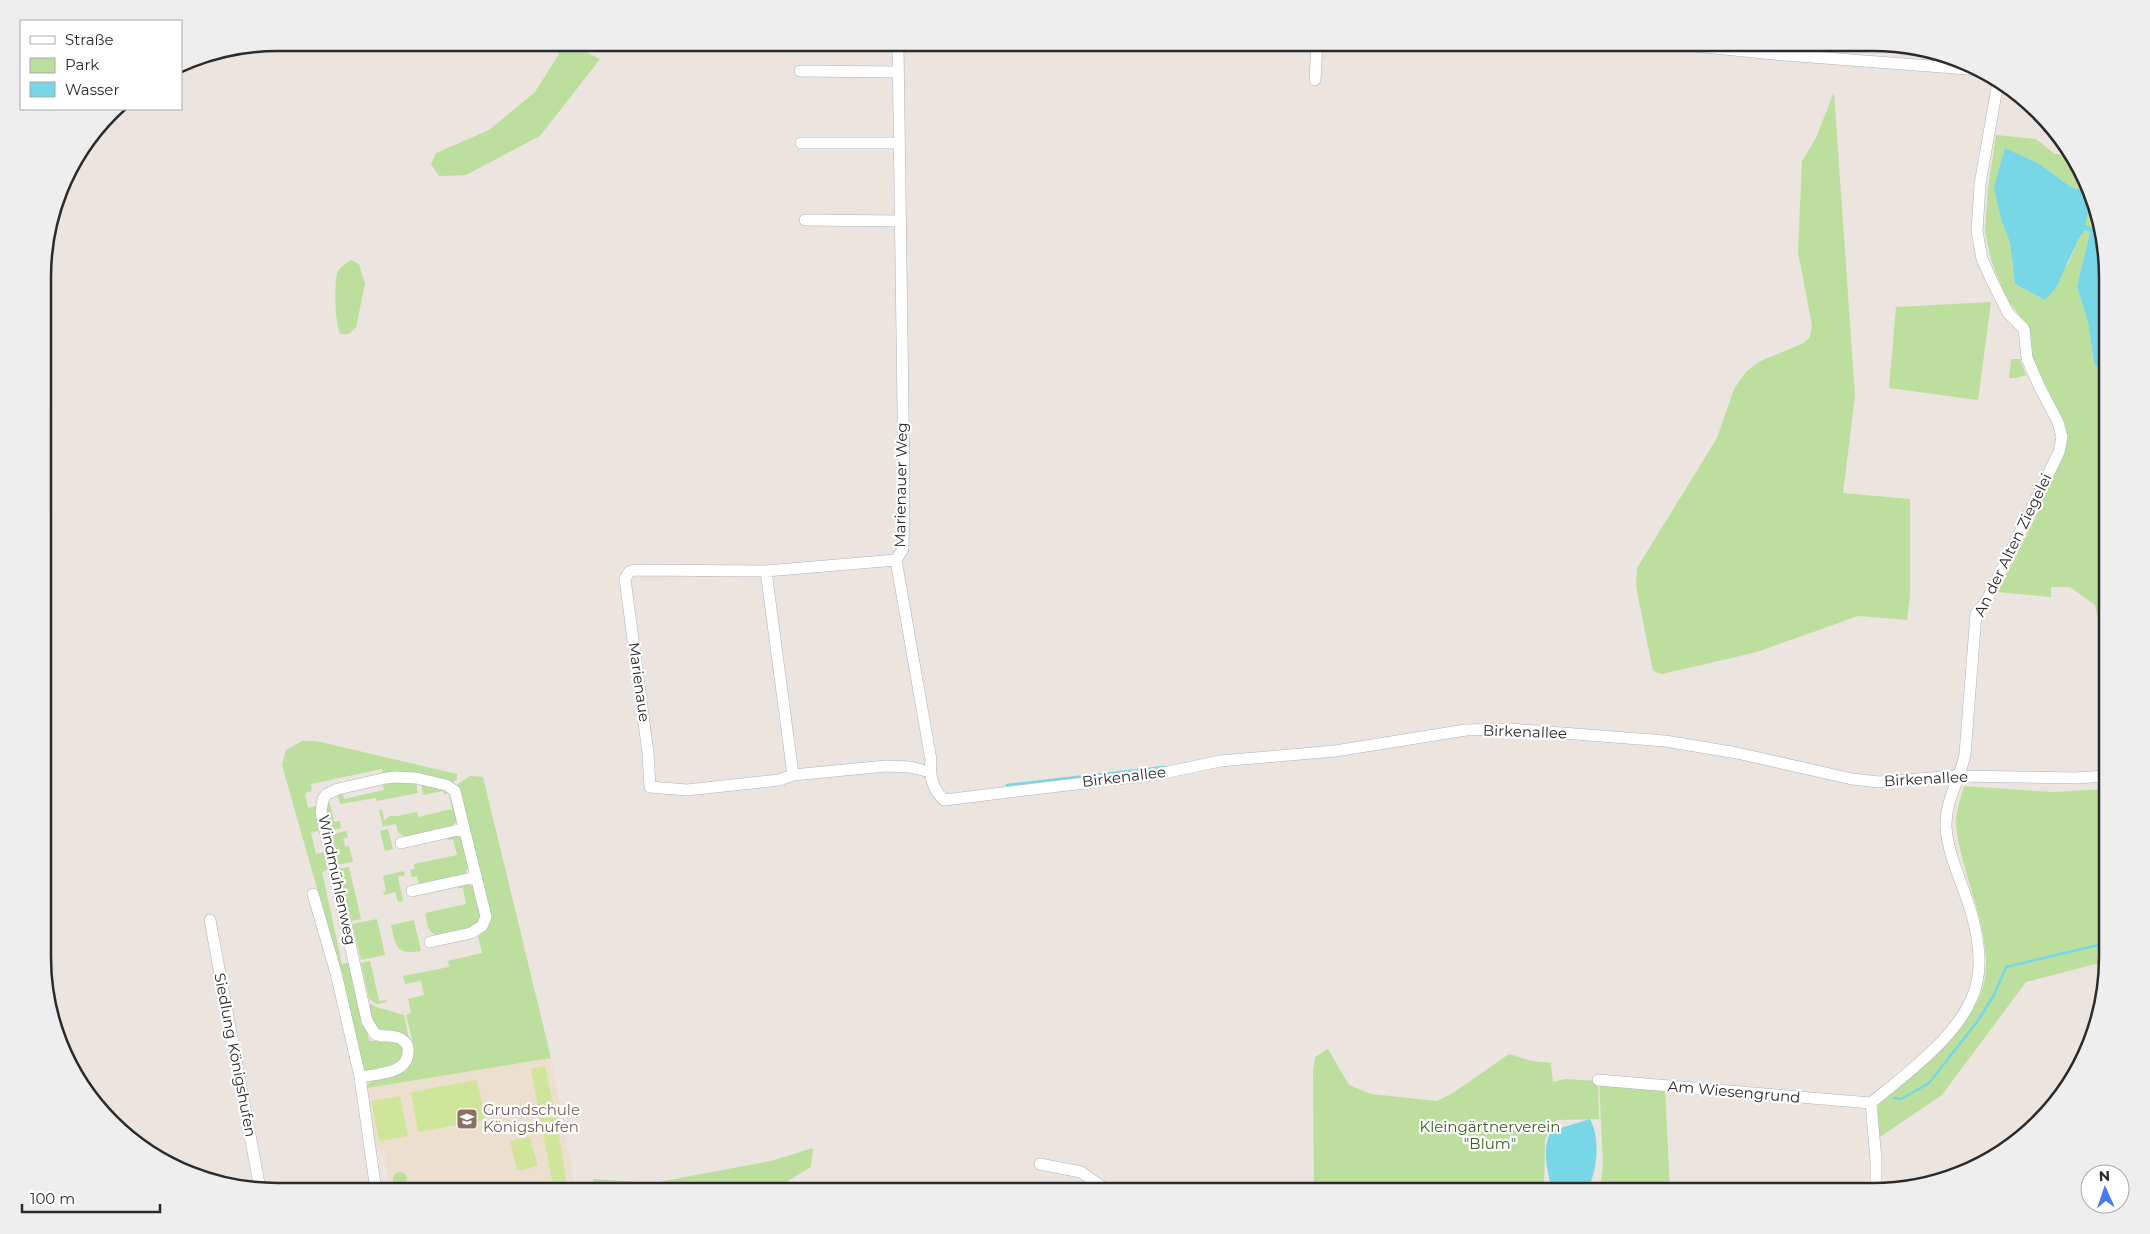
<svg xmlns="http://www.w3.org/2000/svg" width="2150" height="1234" font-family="Montserrat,sans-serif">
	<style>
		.education { fill: #ecdfce }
		.green { fill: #bcdf9e }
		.pitch { fill: #cfe59a }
		.water { fill: #77d7e7 }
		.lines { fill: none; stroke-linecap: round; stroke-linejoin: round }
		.stream { stroke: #77d7e7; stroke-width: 2.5 }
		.street-casing { stroke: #aeb2ba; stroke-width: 12 }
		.street { stroke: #fff; stroke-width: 11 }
		.labels { text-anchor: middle; stroke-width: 4.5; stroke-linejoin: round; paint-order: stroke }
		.street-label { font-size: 15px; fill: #2b2b2b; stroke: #fff }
		.education-label { font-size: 15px; fill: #785e54; stroke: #fff; text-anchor: start }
		.park-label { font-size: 15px; fill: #35641f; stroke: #fff }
		.rim { fill: none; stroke: #2b2b2b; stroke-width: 2.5 }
	</style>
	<rect width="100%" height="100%" fill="#ece4de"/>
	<path class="education" d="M551 1058 576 1191H390L384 1150H376L367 1088Z"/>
	<path class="green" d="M553 43H568L600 59 540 136 466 175 439 176 431 164 436 153 489 130 535 92 559 54Z
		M1834 92 1855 396 1843 493 1910 499V596L1907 620 1858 616 1757 652 1662 674 1653 671 1636 586 1637 568 1717 438 1734 389 1746 372 1758 362 1804 343 1810 337 1812 325 1798 252 1802 161 1816 138Z
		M1996 135 2036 139 2055 154 2072 155 2095 202 2098 215 2091 229 2084 224 2081 190 2071 187 2038 163 2005 148 2001 219 2010 243 2015 284 2045 300 2068 264 2079 238 2085 229 2090 232 2077 286 2088 323 2094 363 2107 379V657L2095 605 2070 587H2051V597L1998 592 2034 520 2066 446 2056 406 2033 360 2025 323 2006 298 1991 260 1985 231 1988 188Z
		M351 260 359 264 365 284 356 327 349 334H340C335 323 334 286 337 274 339 267 345 264 351 260Z
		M1991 302 1978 400 1889 388 1896 307Z
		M2011 359H2020L2026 375 2017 378H2009Z
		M302 741H316L457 774V779L452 783 383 776 382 769 311 784 312 791 305 793 308 808 316 806 321 830 311 833 316 854 325 852 328 870 322 872 342 964 352 962 369 1041 386 1040 401 1044 405 1052 399 1065 364 1071 331 938 282 765 286 750Z
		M470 776 483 777 551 1058 367 1088C369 1074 394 1074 406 1071 419 1052 411 1036 406 1015L411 1013 408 999 424 995 421 981 405 984 403 976 449 967 448 961 482 953 478 936 487 927 457 788 458 784Z
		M391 781 416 782 418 793 377 801 376 798 340 804 338 795 343 794 344 799 384 790 383 785Z
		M421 783 451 791 457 821C446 835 422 834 406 837L398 832 396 824 386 826 385 821V826L383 827 379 810 382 809 384 820 390 816H397L417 812 418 817 452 809 449 793 444 794 443 791 423 795Z
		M1964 786 2052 792 2107 789V961L2026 982 1942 1095 1877 1139 1878 1106 1889 1093C1908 1074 1927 1055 1946 1037 1957 1026 1971 1015 1978 1000 2004 948 1959 876 1956 823 1956 811 1961 797 1964 786Z
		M326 801 330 804 334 822 340 821 341 828 331 830 328 828Z
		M388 829 393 849 385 851 380 831Z
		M346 831 348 837 343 839 345 847 349 846 353 862 337 865 330 835Z
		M460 835 468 867 465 874 419 884 417 876 412 877 410 870 415 869 414 864 457 855 453 839 448 840 447 837Z
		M349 867 361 919 350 921 338 869Z
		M404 871 405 875 398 877 403 901 398 902 395 892 384 895 383 892 386 891 383 876Z
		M465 883 475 887 482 915 476 926 436 935C427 931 427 922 425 913L466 904 463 888H457V886Z
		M377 919 385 955 361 960 352 924Z
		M414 920 421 951C395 955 396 946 391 925Z
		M370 961 379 1001 387 1000V1002L377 1004 369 999 361 963Z
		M369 1003 376 1007 404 1015 410 1044 377 1030 373 1021Z
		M1328 1049 1349 1085 1371 1094 1437 1101 1453 1093 1509 1054 1532 1061 1551 1063 1553 1082 1565 1079 1598 1081 1599 1119 1557 1120 1545 1139 1544 1191H1314L1313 1071 1315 1057Z
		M1599 1081 1665 1087 1670 1191H1600L1603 1165Z
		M813 1148 811 1167 781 1185 779 1191H596L593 1179 653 1183 771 1161Z
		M393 1179a7 7 0 1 1 14 0a7 7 0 1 1-14 0Z"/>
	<path class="pitch" d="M545 1066 555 1112 568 1191H554L531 1069Z
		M477 1080 485 1120 418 1132 411 1092Z
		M400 1096 408 1136 379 1141 371 1101Z
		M530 1137 538 1166 517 1171 510 1141Z"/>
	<path class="water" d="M2005 148 2038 163 2071 187 2081 190 2091 207 2085 224 2091 228 2098 215 2107 262V379L2094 363 2088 323 2077 286 2090 232 2085 230 2079 238 2056 288 2045 300 2015 284 2010 243 2001 219 1994 187Z
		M1590 1119C1601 1140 1597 1171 1587 1191H1552C1548 1172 1541 1149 1551 1131Z"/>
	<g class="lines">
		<path class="stream" d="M1007 785 1164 767
			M1894 1098 1901 1099 1929 1083 1977 1022 1994 995 2006 967 2107 943"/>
		<g class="street-casing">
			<path id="street" d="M898 43 904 482 903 549 896 560 931 760C929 776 932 789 944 800L1159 774 1220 761 1335 751 1466 730 1510 729 1665 741 1737 753 1852 779 1879 782 1957 776 2075 778 2107 776
				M1665 43 1773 54 1981 70
				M800 71 898 72
				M1315 80 1317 43
				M801 143H899
				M805 220 899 221
				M896 560 766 571 634 570 629 572 625 579 648 753 650 787 687 790 779 780 793 775 886 766 910 767 930 772
				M766 571 793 775
				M401 843 463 829
				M412 891 476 877
				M313 894 336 973 360 1077 376 1191
				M210 920 260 1189
				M360 1077C376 1074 408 1074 408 1052 409 1046 406 1042 401 1039 393 1034 383 1038 375 1034L367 1021 321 812 323 799 327 794 338 789 386 778 396 777 416 778 446 785 455 791 486 917 482 926 471 933 430 942
				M1598 1080 1871 1103
				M1040 1164 1081 1172 1108 1191
				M1876 1191V1160L1871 1103C1907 1073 1967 1031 1977 982 1982 960 1978 937 1972 915 1964 886 1948 857 1946 827 1945 800 1960 780 1965 754L1976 614 1988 598 2059 452 2062 437 2058 422 2039 386 2027 358 2024 329 2008 313 1991 279 1982 259 1977 231 1980 184 1998 82"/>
		</g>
		<use href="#street" class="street"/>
	</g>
	<defs>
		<g id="school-square" transform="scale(1.125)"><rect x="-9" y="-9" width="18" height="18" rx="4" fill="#8d6e63" stroke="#fff"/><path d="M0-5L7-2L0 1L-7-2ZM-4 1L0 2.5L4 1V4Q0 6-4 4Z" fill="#fff"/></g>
	</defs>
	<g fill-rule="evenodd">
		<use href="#school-square" x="467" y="1119"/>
	</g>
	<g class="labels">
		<g class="street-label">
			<text transform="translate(901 485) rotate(-89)" y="5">Marienauer Weg</text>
			<text transform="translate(2013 545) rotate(-64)" y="5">An der Alten Ziegelei</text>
			<text transform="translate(639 682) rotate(82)" y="5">Marienaue</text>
			<text transform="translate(1525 732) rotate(2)" y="5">Birkenallee</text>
			<text transform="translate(1124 777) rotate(-7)" y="5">Birkenallee</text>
			<text transform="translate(1926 779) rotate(-3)" y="5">Birkenallee</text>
			<text transform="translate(337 880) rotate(78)" y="5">Windmühlenweg</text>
			<text transform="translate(235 1055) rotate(79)" y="5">Siedlung Königshufen</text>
			<text transform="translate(1734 1092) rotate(5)" y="5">Am Wiesengrund</text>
		</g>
		<g class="education-label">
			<text x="483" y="1115">Grundschule<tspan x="483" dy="17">Königshufen</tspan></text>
		</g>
		<g class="park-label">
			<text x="1490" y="1132">Kleingärtnerverein<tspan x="1490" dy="17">"Blum"</tspan></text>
		</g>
	</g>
	<path d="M0 0H2150V1234H0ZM277 51H1873A226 226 0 0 1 2099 277V957A226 226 0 0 1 1873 1183H277A226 226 0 0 1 51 957V277A226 226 0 0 1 277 51Z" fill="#eee" fill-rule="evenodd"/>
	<path class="rim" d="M277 51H1873A226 226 0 0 1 2099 277V957A226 226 0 0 1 1873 1183H277A226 226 0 0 1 51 957V277A226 226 0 0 1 277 51Z"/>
	<rect x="20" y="20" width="162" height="90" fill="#ffffff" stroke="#aaaaaa"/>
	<rect x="30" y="36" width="25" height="8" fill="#ffffff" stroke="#aaaaaa"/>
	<text x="65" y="45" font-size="15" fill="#2b2b2b">Straße</text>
	<rect x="30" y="58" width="25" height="15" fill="#bcdf9e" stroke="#aaaaaa"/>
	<text x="65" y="70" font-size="15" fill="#2b2b2b">Park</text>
	<rect x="30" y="82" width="25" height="15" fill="#77d7e7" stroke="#aaaaaa"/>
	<text x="65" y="95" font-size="15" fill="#2b2b2b">Wasser</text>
	<g transform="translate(2105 1189) rotate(357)"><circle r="24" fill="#ffffff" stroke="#aaaaaa"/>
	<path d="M0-4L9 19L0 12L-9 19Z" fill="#487bef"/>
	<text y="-8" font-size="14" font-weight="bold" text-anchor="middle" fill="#2b2b2b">N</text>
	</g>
	<path d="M22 1204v8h138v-8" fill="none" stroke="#2b2b2b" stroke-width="2.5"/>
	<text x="30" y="1204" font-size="15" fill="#2b2b2b" stroke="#ffffff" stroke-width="4" paint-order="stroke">100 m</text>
</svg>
